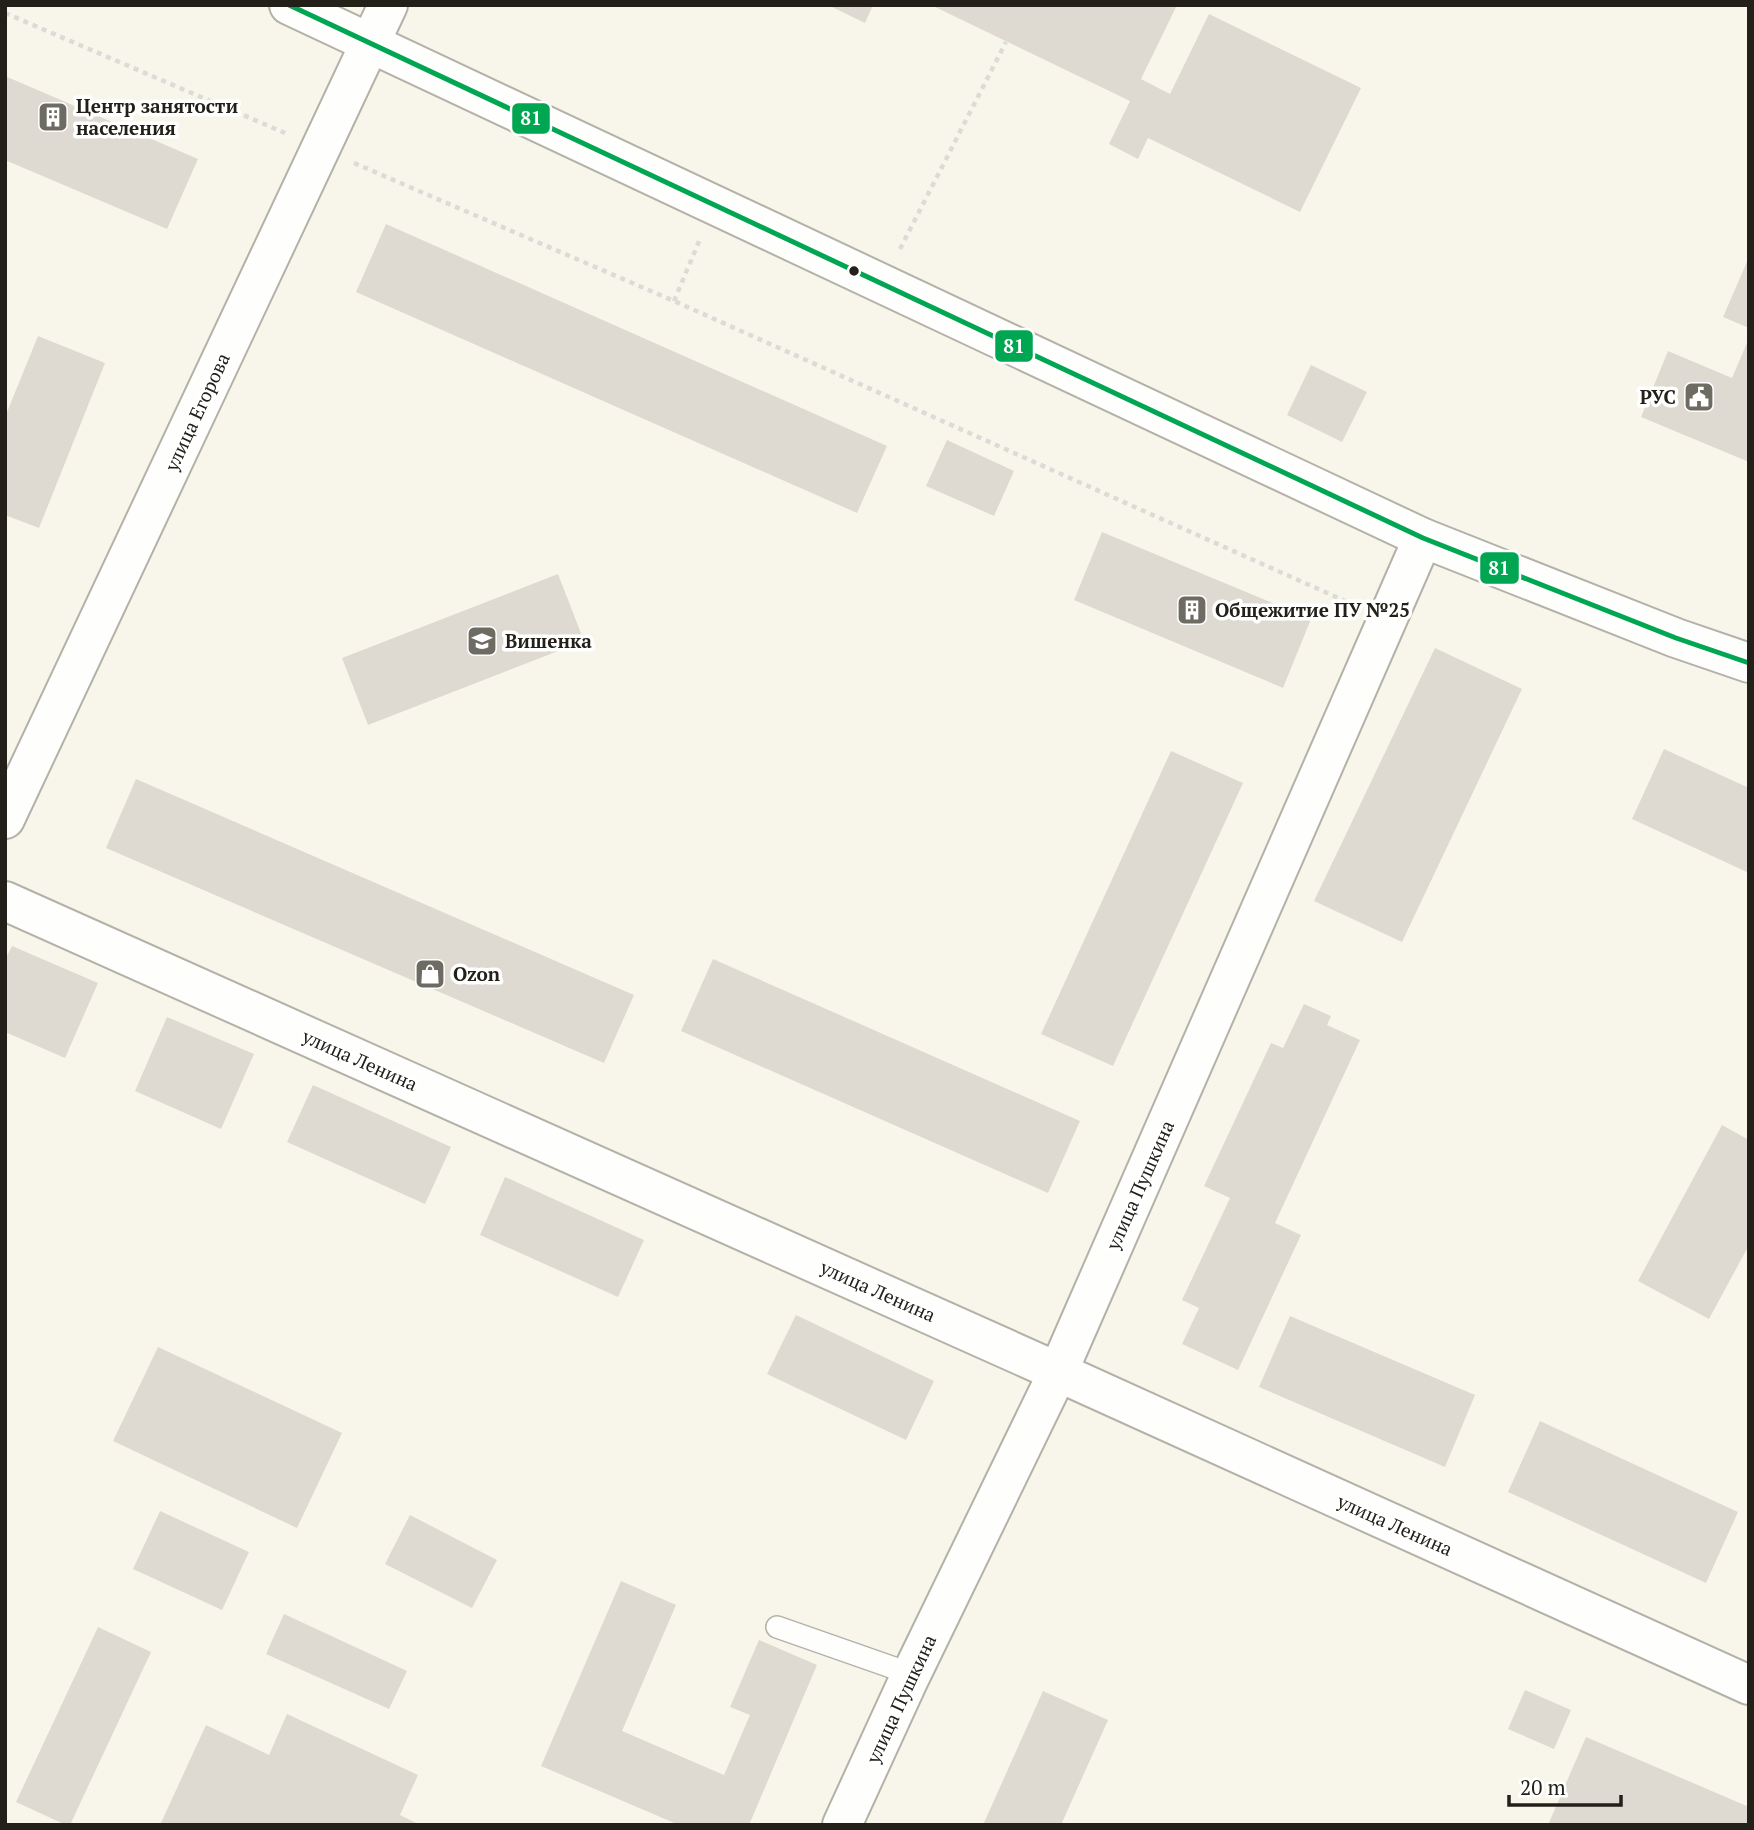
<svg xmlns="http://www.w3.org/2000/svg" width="1754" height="1830" font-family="'PT Serif',serif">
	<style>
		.building { fill: #dedad1 }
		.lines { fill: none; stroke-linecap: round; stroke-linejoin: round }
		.service-casing { stroke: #b3b1a8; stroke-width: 24 }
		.minor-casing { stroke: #b3b1a8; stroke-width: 42 }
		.tertiary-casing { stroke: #b3b1a8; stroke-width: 42 }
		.secondary-casing { stroke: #b3b1a8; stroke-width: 42 }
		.path { stroke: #dbdbd7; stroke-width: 4.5; stroke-dasharray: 5 5; stroke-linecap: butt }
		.service { stroke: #fefefc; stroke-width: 21 }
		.minor { stroke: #fefefc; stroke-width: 38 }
		.tertiary { stroke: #fefefc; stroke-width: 38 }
		.secondary { stroke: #fefefc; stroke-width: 38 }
		.bus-1-casing { stroke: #fff; stroke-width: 10 }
		.bus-1 { stroke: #00a651; stroke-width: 5 }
		.bus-dot { fill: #222018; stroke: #fff; stroke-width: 2.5 }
		.labels { text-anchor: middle; stroke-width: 7; stroke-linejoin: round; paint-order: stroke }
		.poi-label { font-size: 19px; font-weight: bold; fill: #222018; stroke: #fff; text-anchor: start }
		.street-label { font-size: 19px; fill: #222018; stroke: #fff }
		.line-badge { stroke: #fff; stroke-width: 2.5 }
		.badge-label { font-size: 19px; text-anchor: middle; font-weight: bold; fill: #fff }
	</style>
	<rect width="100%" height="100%" fill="#f8f6ea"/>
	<path class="building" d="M833 5H873L865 23 832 7Z
		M931 5H1177L1141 79 1170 94 1209 14 1361 88 1300 212 1148 138 1138 159 1109 144 1130 101Z
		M5 76 198 159 167 229 5 160Z
		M386 224 887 446 857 513 356 292Z
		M1749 257V328L1723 317Z
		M38 336 105 363 39 528 5 515V417Z
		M1749 338V462L1641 417 1668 351 1732 378Z
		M1311 365 1367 392 1342 442 1287 415Z
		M947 440 1014 471 994 516 926 486Z
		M1102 532 1311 619 1283 688 1074 600Z
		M558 574 584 641 368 725 342 658Z
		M1435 648 1522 689 1402 942 1314 901Z
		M1664 749 1749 788V873L1632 819Z
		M1171 751 1243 783 1113 1066 1041 1034Z
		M136 779 634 995 604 1063 106 848Z
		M12 946 98 983 65 1058 5 1032V960Z
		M713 959 1080 1121 1048 1193 681 1031Z
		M1304 1004 1331 1016 1327 1025 1360 1040 1275 1223 1301 1235 1238 1370 1182 1344 1199 1308 1182 1300 1230 1198 1204 1186 1271 1043 1283 1048Z
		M167 1017 254 1054 221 1129 135 1091Z
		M313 1085 451 1147 425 1204 287 1142Z
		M1722 1125 1749 1140V1245L1709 1319 1638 1281Z
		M505 1177 644 1240 618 1297 480 1235Z
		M796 1315 934 1381 906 1440 767 1374Z
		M1290 1316 1475 1395 1445 1467 1259 1387Z
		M158 1347 342 1433 297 1528 113 1441Z
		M1540 1421 1738 1512 1706 1583 1508 1492Z
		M160 1511 249 1552 222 1610 133 1569Z
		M410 1515 497 1560 472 1608 385 1564Z
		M621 1581 676 1605 622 1731 724 1775 750 1715 730 1707 759 1640 817 1665 749 1825H679L541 1766Z
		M284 1614 407 1671 389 1709 266 1654Z
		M98 1627 151 1652 70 1825H66L16 1802Z
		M1525 1690 1571 1710 1554 1749 1508 1729Z
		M1043 1691 1108 1720 1061 1825H983Z
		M287 1714 418 1775 400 1815 420 1825H160L206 1725 269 1755Z
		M1586 1737 1749 1807V1825H1548Z"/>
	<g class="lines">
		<g class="service-casing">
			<path id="service" d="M777 1627 897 1669 908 1681"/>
		</g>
		<g class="minor-casing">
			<path id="minor" d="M5 819 388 5
				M5 901 1058 1372"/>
		</g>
		<g class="tertiary-casing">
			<path id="tertiary" d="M1058 1372 1749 1685
				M842 1825 908 1681 1058 1372 1423 538"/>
		</g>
		<g class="secondary-casing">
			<path id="secondary" d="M289 5 1423 538 1676 638 1749 663"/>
		</g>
		<path class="path" d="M5 13 285 133
			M354 163 674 301 1354 605
			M900 249 1006 42
			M674 301 700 239"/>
		<use href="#service" class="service"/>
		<use href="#minor" class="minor"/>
		<use href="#tertiary" class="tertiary"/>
		<use href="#secondary" class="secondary"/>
		<g class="bus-1-casing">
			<path id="bus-1" d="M289 5 1423 538 1676 638 1749 663"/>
		</g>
		<use href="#bus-1" class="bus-1"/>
	</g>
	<defs>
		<g id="building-square" transform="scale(1.575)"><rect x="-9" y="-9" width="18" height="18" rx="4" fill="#6d6b62" stroke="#fff"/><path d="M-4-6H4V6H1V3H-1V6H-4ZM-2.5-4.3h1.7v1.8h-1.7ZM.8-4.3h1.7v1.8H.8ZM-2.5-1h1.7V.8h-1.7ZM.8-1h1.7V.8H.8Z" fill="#fff"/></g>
		<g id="civic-square" transform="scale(1.575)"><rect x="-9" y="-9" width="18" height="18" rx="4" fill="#6d6b62" stroke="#fff"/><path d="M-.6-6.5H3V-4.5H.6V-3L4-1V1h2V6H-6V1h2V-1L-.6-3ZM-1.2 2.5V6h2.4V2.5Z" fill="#fff"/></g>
		<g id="school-square" transform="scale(1.575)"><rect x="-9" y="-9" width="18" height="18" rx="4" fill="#6d6b62" stroke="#fff"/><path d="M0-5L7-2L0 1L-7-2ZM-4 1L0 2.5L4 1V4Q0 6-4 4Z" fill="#fff"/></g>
		<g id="shop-square" transform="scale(1.575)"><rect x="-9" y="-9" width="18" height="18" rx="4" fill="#6d6b62" stroke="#fff"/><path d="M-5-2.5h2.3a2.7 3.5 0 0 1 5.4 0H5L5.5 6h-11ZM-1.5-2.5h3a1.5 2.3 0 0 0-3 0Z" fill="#fff"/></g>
	</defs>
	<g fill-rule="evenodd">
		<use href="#building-square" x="53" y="117"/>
		<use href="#civic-square" x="1699" y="397"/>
		<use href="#building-square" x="1192" y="610"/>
		<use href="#school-square" x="482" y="641"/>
		<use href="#shop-square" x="430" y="974"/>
	</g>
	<circle class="bus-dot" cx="854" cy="271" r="6"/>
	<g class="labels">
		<g class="poi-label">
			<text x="76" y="113">Центр занятости<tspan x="76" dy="22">населения</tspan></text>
			<text x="1676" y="404" text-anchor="end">РУС</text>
			<text x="1215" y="617">Общежитие ПУ №25</text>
			<text x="505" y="648">Вишенка</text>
			<text x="453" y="981">Ozon</text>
		</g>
		<g class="street-label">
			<text transform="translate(197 412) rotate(-65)" y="7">улица Егорова</text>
			<text transform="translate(360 1060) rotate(24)" y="7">улица Ленина</text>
			<text transform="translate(1140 1185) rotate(-66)" y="7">улица Пушкина</text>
			<text transform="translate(878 1291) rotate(24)" y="7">улица Ленина</text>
			<text transform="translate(1395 1525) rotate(24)" y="7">улица Ленина</text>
			<text transform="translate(901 1699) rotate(-65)" y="7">улица Пушкина</text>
		</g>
	</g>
	<g class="line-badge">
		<rect x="511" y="102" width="40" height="33" rx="7" fill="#00a651"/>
		<rect x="994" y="329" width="40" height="34" rx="7" fill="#00a651"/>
		<rect x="1479" y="551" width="41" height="34" rx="7" fill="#00a651"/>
	</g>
	<g class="badge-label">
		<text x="531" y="125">81</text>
		<text x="1014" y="353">81</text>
		<text x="1499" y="575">81</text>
	</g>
	<rect width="1754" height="1830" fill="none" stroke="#222018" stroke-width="14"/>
	<path d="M1509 1795v10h112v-10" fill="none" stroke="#222018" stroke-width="3.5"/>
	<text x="1520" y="1795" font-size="21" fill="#222018" stroke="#ffffff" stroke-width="5" paint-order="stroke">20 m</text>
</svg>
